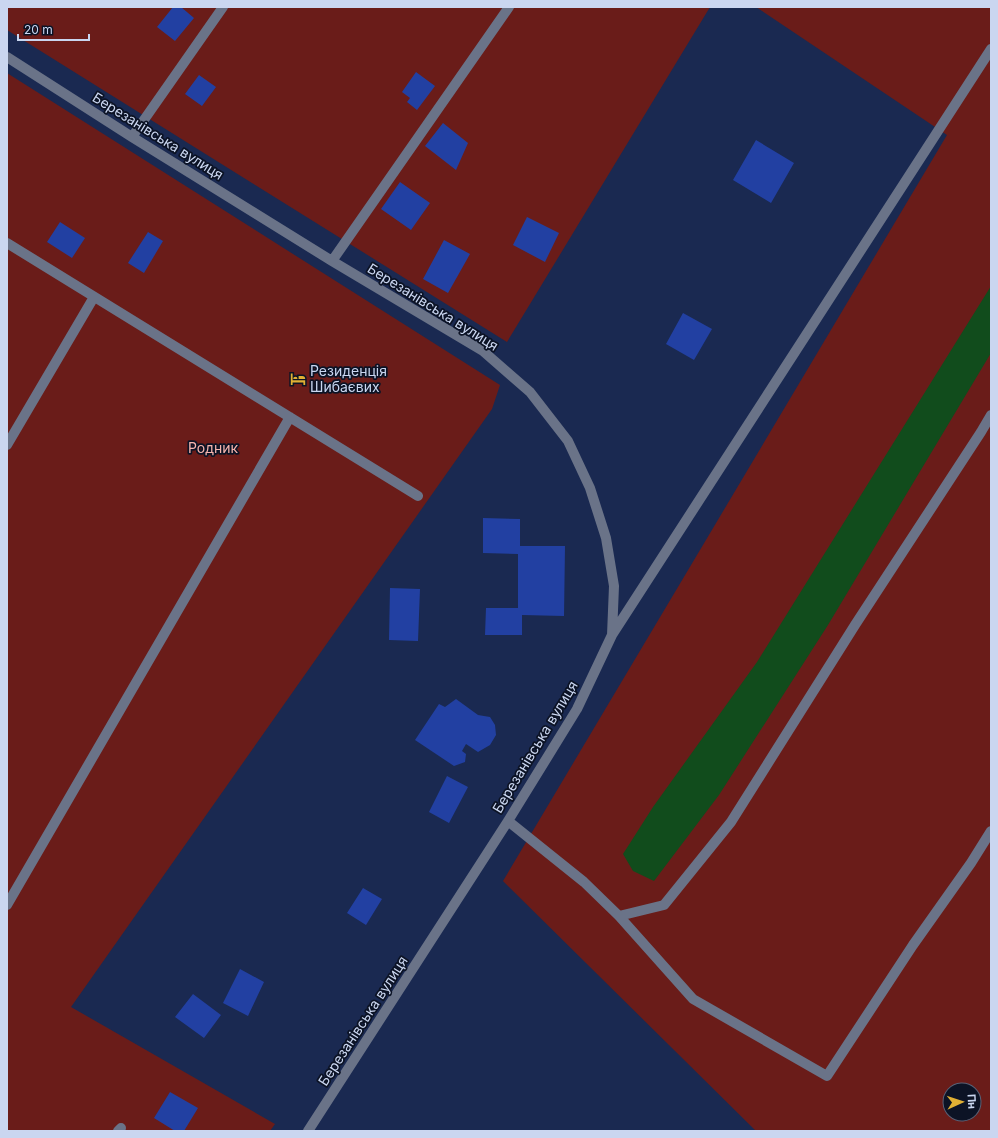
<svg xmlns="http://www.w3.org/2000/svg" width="998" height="1138" font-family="Inter,sans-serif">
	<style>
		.green { fill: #6a1c19; fill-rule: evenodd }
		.water { fill: #114c1c }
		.building { fill: #2240a2 }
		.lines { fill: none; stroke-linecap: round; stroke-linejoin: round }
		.minor { stroke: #6a7388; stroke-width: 10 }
		.labels { text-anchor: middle; stroke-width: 3.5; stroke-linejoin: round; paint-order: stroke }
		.street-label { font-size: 14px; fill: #cad6f0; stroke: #0c1325 }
		.poi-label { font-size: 14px; fill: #cad6f0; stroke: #0c1325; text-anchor: start }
		.park-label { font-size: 14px; fill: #f7b5ae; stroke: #0c1325 }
	</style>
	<rect width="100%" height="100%" fill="#1a2951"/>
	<path class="green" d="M7 7H710L507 342 7 30Z
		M756 7H991V1131H756L503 881 947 135ZM950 1090H974V1114H950Z
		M7 73 500 385 492 409 71 1007 275 1124 270 1131H7Z"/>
	<path class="water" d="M991 286V353L828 625 719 795 654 881 633 871 623 854 653 807 757 662Z"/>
	<path class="building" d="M173 7H181L194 18 175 41 157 27Z
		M416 72 435 86 417 110 407 102 410 98 402 92Z
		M199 75 216 87 202 106 185 94Z
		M443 123 468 143 456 170 425 146Z
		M756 140 794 163 771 203 733 180Z
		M400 182 430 203 411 230 381 209Z
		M527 217 559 233 545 262 513 245Z
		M60 222 85 238 72 258 47 242Z
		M148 232 163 241 144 273 128 263Z
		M444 240 470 254 448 293 423 279Z
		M683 313 712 329 694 360 666 344Z
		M483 518 520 519V546H565L564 616 522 615V635H485L486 608H518V554L483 553Z
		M390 588 420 589 418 641 389 640Z
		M456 699 478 715 490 717 495 725 496 735 490 745 478 752 466 744 462 751 466 754 465 762 454 766 415 740 439 704 445 707Z
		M447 776 468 787 449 823 429 812Z
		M363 888 382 899 366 925 347 913Z
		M240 969 264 982 248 1016 223 1003Z
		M193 994 221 1015 204 1038 175 1017Z
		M170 1092 198 1108 184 1131H175L154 1118Z"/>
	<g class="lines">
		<path class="minor" d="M7 57 132 137 332 261 483 351 530 392 568 441 590 488 606 538 614 586 612 635 577 709 508 821 308 1131
			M132 137 223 7
			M7 243 418 496
			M332 261 509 7
			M7 445 94 297
			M612 635 991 49
			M508 821 584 882 619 916 693 999 827 1076 913 945 971 863 991 831
			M7 905 290 417
			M619 916 664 905 731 822 855 625 981 432 991 415
			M118 1131 121 1128"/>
	</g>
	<defs>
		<g id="hotel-bare" transform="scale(1.2)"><path d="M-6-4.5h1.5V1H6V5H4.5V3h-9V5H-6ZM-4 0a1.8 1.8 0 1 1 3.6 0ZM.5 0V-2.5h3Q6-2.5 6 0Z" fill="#e0b034" stroke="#0c1325" stroke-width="2.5" paint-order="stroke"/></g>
	</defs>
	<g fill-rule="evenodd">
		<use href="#hotel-bare" x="298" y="379"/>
	</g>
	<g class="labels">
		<g class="street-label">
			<text transform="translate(158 136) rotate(32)" y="5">Березанівська вулиця</text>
			<text transform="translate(433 307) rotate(32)" y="5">Березанівська вулиця</text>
			<text transform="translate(535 747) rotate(-59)" y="5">Березанівська вулиця</text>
			<text transform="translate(363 1021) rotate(-57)" y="5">Березанівська вулиця</text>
		</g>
		<g class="poi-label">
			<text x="310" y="376">Резиденція<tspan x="310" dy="16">Шибаєвих</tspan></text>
		</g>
		<g class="park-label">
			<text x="213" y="453">Родник</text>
		</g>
	</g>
	<rect width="998" height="1138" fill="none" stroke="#cad6f0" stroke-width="16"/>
	<g transform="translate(962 1102) rotate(87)"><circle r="19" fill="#0c1325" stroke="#586176"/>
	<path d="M0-3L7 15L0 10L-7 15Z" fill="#e0b034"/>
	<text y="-6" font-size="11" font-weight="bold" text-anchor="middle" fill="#cad6f0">Пн</text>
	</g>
	<path d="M18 34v6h71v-6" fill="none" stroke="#cad6f0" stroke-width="2"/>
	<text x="24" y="34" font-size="12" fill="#cad6f0" stroke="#0c1325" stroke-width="3" paint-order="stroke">20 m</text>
</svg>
